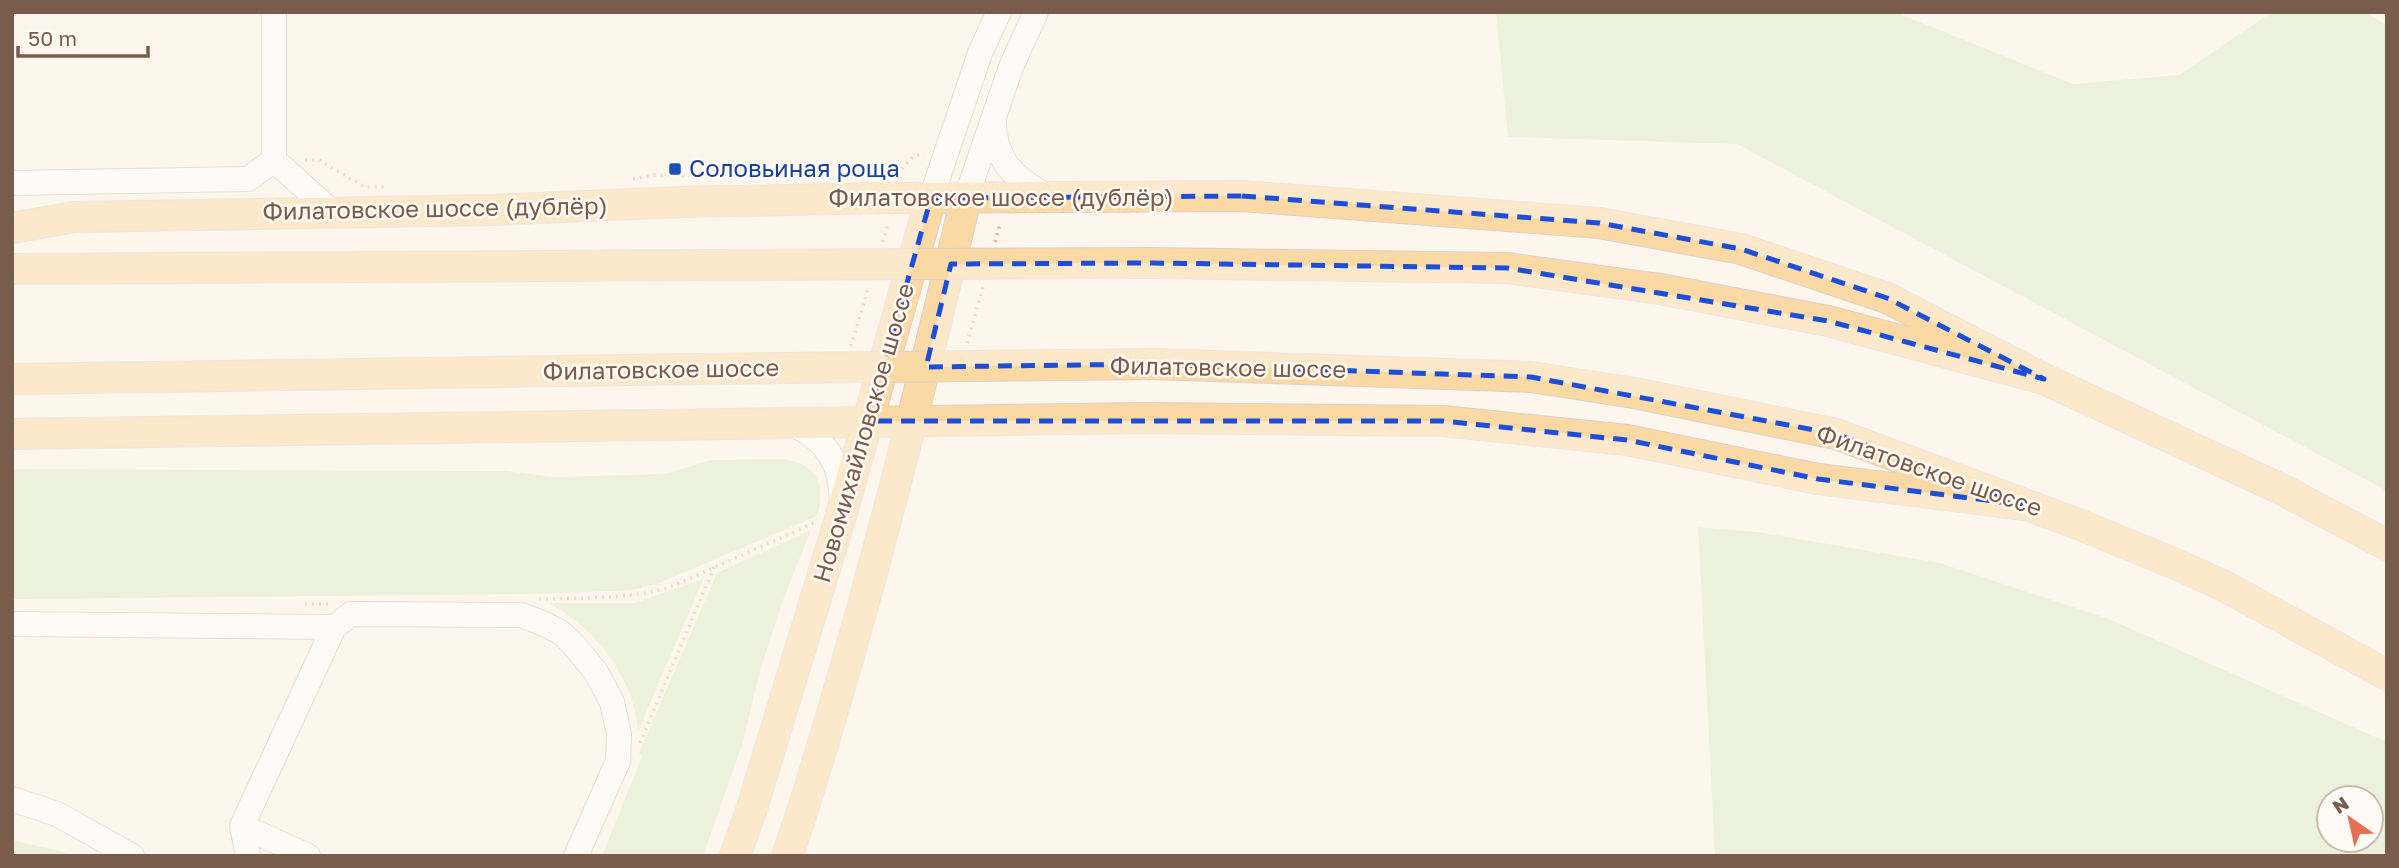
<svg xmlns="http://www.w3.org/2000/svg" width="2399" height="868" font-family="'Golos Text',sans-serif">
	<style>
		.green { fill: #d8ecc9; fill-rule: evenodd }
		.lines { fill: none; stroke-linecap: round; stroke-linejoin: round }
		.minor-casing { stroke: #d1beb0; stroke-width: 26 }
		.major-casing { stroke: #dad1cd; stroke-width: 32 }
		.path { stroke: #d9b8a5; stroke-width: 3.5; stroke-dasharray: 2 5; stroke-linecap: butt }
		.minor { stroke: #fff; stroke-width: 24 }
		.major { stroke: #fbd9a5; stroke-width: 30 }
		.major-bridge-casing { stroke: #dad1cd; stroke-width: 32; stroke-linecap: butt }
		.major-bridge { stroke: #fbd9a5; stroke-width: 30 }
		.marked { fill: none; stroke: #1d4ed8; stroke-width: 5; stroke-dasharray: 14 9; stroke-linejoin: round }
		.transit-dot { fill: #1a4fb4; stroke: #fffaf3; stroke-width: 2.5 }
		.labels { text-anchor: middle; stroke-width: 5; stroke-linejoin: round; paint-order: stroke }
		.transit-label { font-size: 24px; fill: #164399; stroke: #fffaf3; text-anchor: start }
		.street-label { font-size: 24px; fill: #7a5c4d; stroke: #fffaf3 }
	</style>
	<rect width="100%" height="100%" fill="#fdf6ec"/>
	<path class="green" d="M1496 12H1895L2073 84 2179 75 2272 12H2365L2387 25V491L1737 144 1508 137Z
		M784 459C790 461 799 462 805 466 823 476 823 499 817 516L657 584 632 590 538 594 12 599V469L506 471 554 477 665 474 711 460Z
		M1698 527 1758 532 1940 563 2109 619 2387 742V856H1715ZM2371 798V840H2329V798Z
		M811 530 783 600 759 674 743 742 703 856H602L642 756 639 753 717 573Z
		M703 579V580L638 731C634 677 596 629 549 603H635Z
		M12 840 64 852 69 856H12Z"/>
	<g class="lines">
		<g class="minor-casing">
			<path id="minor" d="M274 12V160L333 213
				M994 119C993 159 1015 181 1050 197
				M12 183 248 179 274 160
				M931 198 980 53 999 12
				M966 198 1011 67 1036 12
				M788 422C826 439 841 461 842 502
				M12 624 334 627 351 614 521 615 542 623 560 632 572 643 596 672 612 702 619 734 618 761 576 856
				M12 799 57 814 132 856
				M242 826 308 856
				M248 856 242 826 334 627"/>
		</g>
		<g class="major-casing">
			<path id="major" d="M12 228 74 217 492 210 681 202 887 198 1242 196 1599 223 1741 249 1887 298 2044 379
				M1152 263 1507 268 1660 289 1828 321 2044 379 2281 489 2387 545
				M12 269 707 265
				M1153 364 1531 377 1634 393 1836 434 2078 524 2178 565 2226 587 2387 675
				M12 379 701 369
				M12 434 1145 418 1443 421 1627 440 1818 479 2025 505
				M735 856 752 808 842 512 931 198
				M787 856C810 792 828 727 847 662 891 509 929 354 966 198"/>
		</g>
		<path class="path" d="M305 160H319L365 187H385
			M897 174 914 156 924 153
			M633 179 655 175H769
			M883 242 888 223
			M995 242 1000 224
			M967 343 983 287
			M851 346 869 286
			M539 599C583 598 625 599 668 588L814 523
			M305 604H332
			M640 743 714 567"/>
		<use href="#minor" class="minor"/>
		<use href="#major" class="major"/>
		<g class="major-bridge-casing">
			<path id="major-bridge" d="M707 265 1152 263
				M701 369 1153 364"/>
		</g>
		<use href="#major-bridge" class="major-bridge"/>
	</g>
	<path d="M0 0H2399V868H0ZM1242 196 1599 223 1741 249 1887 298 2044 379 1828 321 1507 268 1152 263 951 264 926 367 1153 364 1531 377 1836 434 2025 505 1818 479 1627 440 1443 421H868L931 198Z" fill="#fdf6ec" fill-opacity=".55" fill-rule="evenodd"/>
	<path class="marked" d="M1242 196 1599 223 1741 249 1887 298 2044 379 1828 321 1507 268 1152 263 951 264 926 367 1153 364 1531 377 1836 434 2025 505 1818 479 1627 440 1443 421H868L931 198Z"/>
	<rect class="transit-dot" x="668" y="162" width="14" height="14" rx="3.5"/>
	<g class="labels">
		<g class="transit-label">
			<text x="689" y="177">Соловьиная роща</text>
		</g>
		<g class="street-label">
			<text x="1001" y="206">Филатовское шоссе (дублёр)</text>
			<text transform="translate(435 209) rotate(-1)" y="8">Филатовское шоссе (дублёр)</text>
			<text transform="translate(1228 368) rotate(1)" y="8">Филатовское шоссе</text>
			<text transform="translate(661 370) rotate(-1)" y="8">Филатовское шоссе</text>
			<text transform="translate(864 433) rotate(-74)" y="8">Новомихайловское шоссе</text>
			<text transform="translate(1929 471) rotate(19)" y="8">Филатовское шоссе</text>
		</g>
	</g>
	<rect width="2399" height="868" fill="none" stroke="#7a5c4d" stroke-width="28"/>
	<g transform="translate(2350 819) rotate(326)"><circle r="33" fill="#fffaf3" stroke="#cabbb1" stroke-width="2"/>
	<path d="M0-5L12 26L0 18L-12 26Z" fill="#e76f51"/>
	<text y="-10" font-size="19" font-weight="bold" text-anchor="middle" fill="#7a5c4d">N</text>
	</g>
	<path d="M18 46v10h130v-10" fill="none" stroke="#7a5c4d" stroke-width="3.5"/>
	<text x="28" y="46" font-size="21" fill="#7a5c4d" stroke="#fffaf3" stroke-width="5" paint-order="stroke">50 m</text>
</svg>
